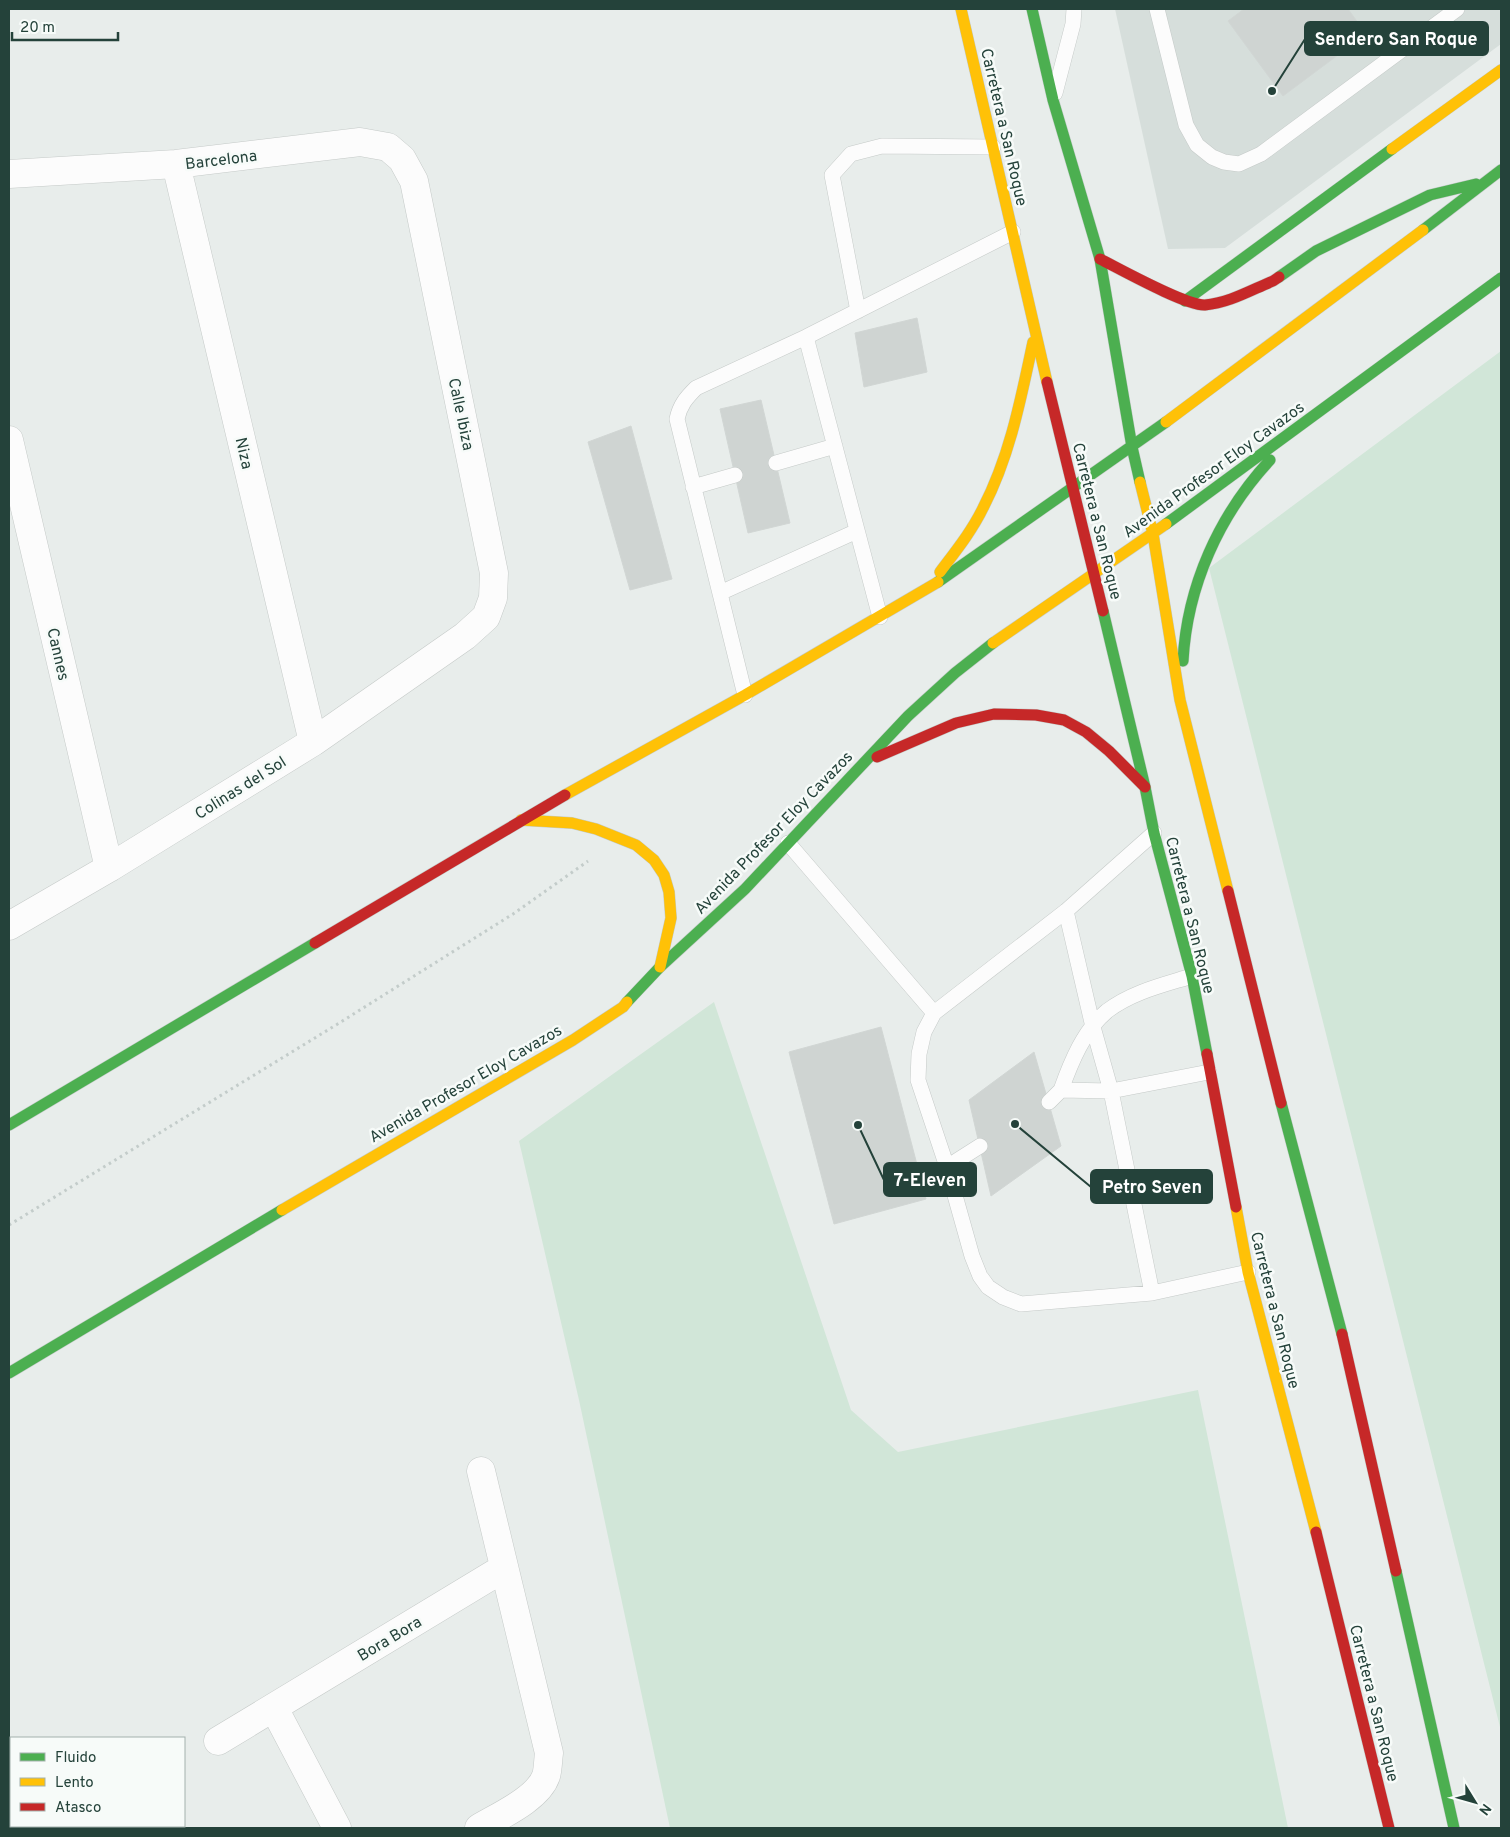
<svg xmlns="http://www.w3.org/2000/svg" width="1510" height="1837" font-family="Overpass,sans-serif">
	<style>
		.built { fill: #d6dedb }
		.green { fill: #d1e6d8 }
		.building { fill: #cfd4d2; stroke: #d1d6d4 }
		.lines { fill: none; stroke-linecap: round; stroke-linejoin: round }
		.lane-casing { stroke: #c5cac8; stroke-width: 16 }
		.street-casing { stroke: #c5cac8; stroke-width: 29 }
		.fast-casing { stroke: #c3cbc8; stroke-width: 12 }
		.slow-casing { stroke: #c3cbc8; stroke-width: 12 }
		.jam-casing { stroke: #c3cbc8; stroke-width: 12 }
		.path { stroke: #c3ccca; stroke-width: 3; stroke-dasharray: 2.5 4; stroke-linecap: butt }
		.lane { stroke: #fcfcfc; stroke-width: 15 }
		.street { stroke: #fcfcfc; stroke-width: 28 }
		.fast { stroke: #4caf50; stroke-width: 11 }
		.slow { stroke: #ffc107; stroke-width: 11 }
		.jam { stroke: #c62828; stroke-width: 11 }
		.labels { text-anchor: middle; stroke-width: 5; stroke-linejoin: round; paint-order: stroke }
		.street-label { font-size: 16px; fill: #24423a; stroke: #f7fbf9 }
		.leader { fill: none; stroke: #24423a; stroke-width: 2 }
		.callout-dot { fill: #24423a; stroke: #f7fbf9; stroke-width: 2 }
		.callout { fill: #24423a; stroke: #24423a; stroke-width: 2 }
		.callout-label { font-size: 18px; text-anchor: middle; font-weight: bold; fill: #fff }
	</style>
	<rect width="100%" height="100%" fill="#e8edeb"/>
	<path class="built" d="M1115 9H1501V44L1225 248 1168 249Z"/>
	<path class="green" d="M1501 351V1731L1209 568Z
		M714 1002 851 1410 898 1452 1198 1390 1288 1828H670L579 1400 519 1141Z"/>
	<path class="building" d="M1244 9H1348L1366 34 1283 96 1228 21Z
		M917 318 927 372 864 387 855 333Z
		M761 400 790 523 748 533 720 409Z
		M631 426 672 579 630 590 588 442Z
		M881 1027 926 1199 834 1224 789 1052Z
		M1034 1052 1061 1146 991 1196 969 1100Z"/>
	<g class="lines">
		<g class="lane-casing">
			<path id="lane" d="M1157 9 1186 125 1197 145 1212 157 1224 162 1239 164 1261 154 1457 9
				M1055 93 1073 24 1074 9
				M858 311 832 175 851 154 882 146 993 147
				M806 337 880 617
				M776 463 835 446
				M693 487 735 475
				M720 593 857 531
				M745 695 677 419C680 405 686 398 696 388L806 337 1013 232
				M1154 833 1066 911 934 1013 924 1032 919 1054 918 1080 947 1167 972 1256 980 1276 988 1287 1003 1297 1021 1304 1152 1293 1248 1272
				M788 843 934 1013
				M1066 911 1093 1027 1111 1091 1152 1293
				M1061 1090C1071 1062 1084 1030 1107 1011 1132 992 1163 985 1192 976
				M1049 1102 1061 1090 1111 1091 1209 1072
				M947 1167 980 1146"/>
		</g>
		<g class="street-casing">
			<path id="street" d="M176 164 313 742
				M9 174 176 164 360 142 388 147 402 159 414 181 494 573 493 598 486 617 465 636 313 742 109 868 9 926
				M9 440 109 868
				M274 1708 337 1828
				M218 1741 504 1568
				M65 1828 69 1826
				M479 1828C499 1816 538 1799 546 1776 548 1770 548 1760 549 1753L481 1471"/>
		</g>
		<g class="fast-casing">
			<path id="fast" d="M1032 9 1053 100 1100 259 1132 447 1140 482
				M1423 230 1501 170
				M1279 277 1316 251 1430 195 1476 184
				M1185 301 1392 149
				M1166 524 1501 278
				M938 582 1166 422
				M1103 611 1145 787 1154 833 1192 976 1207 1054
				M1183 661C1187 586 1219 515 1270 460
				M627 1002 660 967 745 889 908 716 955 673 993 643
				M1281 1103 1342 1334
				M9 1125 315 943
				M9 1373 282 1210
				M1396 1571 1454 1828"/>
		</g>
		<g class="slow-casing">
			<path id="slow" d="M961 9 1047 382
				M1392 149 1501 70
				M1166 422 1423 230
				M1140 482 1153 534 1180 700 1228 891
				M940 572C955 552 972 531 983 508 1010 456 1021 398 1033 342
				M993 643 1166 524
				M565 795 745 695 938 582
				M521 820 572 823 596 829 636 845 654 860 664 875 669 892 671 918 660 967
				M1236 1207 1248 1272 1316 1532
				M282 1210 573 1040 623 1007 627 1002"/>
		</g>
		<g class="jam-casing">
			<path id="jam" d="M1100 259C1120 269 1186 306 1205 305 1229 303 1251 290 1273 281L1279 277
				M1047 382 1103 611
				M877 757 956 723 994 714 1036 715 1064 720 1086 732 1109 751 1145 787
				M1228 891 1281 1103
				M315 943 565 795
				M1207 1054 1236 1207
				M1342 1334 1396 1571
				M1316 1532 1389 1828"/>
		</g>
		<path class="path" d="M9 1225 336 1025 513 914 588 861"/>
		<use href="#lane" class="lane"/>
		<use href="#street" class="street"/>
		<use href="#fast" class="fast"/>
		<use href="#slow" class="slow"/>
		<use href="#jam" class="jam"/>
	</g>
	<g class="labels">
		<g class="street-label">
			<text transform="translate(1005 127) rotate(77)" y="6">Carretera a San Roque</text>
			<text transform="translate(221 159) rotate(-7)" y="6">Barcelona</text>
			<text transform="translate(462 414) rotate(78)" y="6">Calle Ibiza</text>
			<text transform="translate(245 453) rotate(77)" y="6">Niza</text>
			<text transform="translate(1213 469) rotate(-36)" y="6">Avenida Profesor Eloy Cavazos</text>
			<text transform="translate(1098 521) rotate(76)" y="6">Carretera a San Roque</text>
			<text transform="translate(59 654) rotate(77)" y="6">Cannes</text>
			<text transform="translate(240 787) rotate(-32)" y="6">Colinas del Sol</text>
			<text transform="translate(773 832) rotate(-46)" y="6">Avenida Profesor Eloy Cavazos</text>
			<text transform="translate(1191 915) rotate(76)" y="6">Carretera a San Roque</text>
			<text transform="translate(465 1083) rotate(-30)" y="6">Avenida Profesor Eloy Cavazos</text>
			<text transform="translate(1276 1310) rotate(76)" y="6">Carretera a San Roque</text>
			<text transform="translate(389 1638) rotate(-31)" y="6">Bora Bora</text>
			<text transform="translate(1375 1703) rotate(76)" y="6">Carretera a San Roque</text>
		</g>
	</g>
	<path class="leader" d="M1272 91L1305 39M858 1125L884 1180M1015 1124L1091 1187"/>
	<g class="callout-dot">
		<circle cx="1272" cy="91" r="5"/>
		<circle cx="858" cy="1125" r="5"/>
		<circle cx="1015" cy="1124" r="5"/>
	</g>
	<g class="callout">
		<rect x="1305" y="22" width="183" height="33" rx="5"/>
		<rect x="884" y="1163" width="92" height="33" rx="5"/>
		<rect x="1091" y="1170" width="121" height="33" rx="5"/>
	</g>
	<g class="callout-label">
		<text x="1396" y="45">Sendero San Roque</text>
		<text x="930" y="1186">7-Eleven</text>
		<text x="1152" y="1193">Petro Seven</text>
	</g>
	<rect width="1510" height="1837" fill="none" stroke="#24423a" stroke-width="20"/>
	<rect x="10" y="1737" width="175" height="90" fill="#f7fbf9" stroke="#a3b1ad"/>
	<rect x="20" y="1753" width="25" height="8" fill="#4caf50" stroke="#a3b1ad"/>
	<text x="55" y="1762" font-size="15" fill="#24423a">Fluido</text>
	<rect x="20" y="1778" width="25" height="8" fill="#ffc107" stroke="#a3b1ad"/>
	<text x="55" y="1787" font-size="15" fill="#24423a">Lento</text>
	<rect x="20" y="1803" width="25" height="8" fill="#c62828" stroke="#a3b1ad"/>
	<text x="55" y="1812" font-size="15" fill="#24423a">Atasco</text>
	<g transform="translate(1475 1802) rotate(127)" stroke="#f7fbf9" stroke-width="4" paint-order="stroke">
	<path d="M0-4L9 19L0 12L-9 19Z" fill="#24423a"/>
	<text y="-8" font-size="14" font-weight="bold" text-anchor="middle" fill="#24423a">N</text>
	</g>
	<path d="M12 32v8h106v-8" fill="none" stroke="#24423a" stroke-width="2.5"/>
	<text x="20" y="32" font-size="15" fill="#24423a" stroke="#f7fbf9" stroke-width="4" paint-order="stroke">20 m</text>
</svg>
